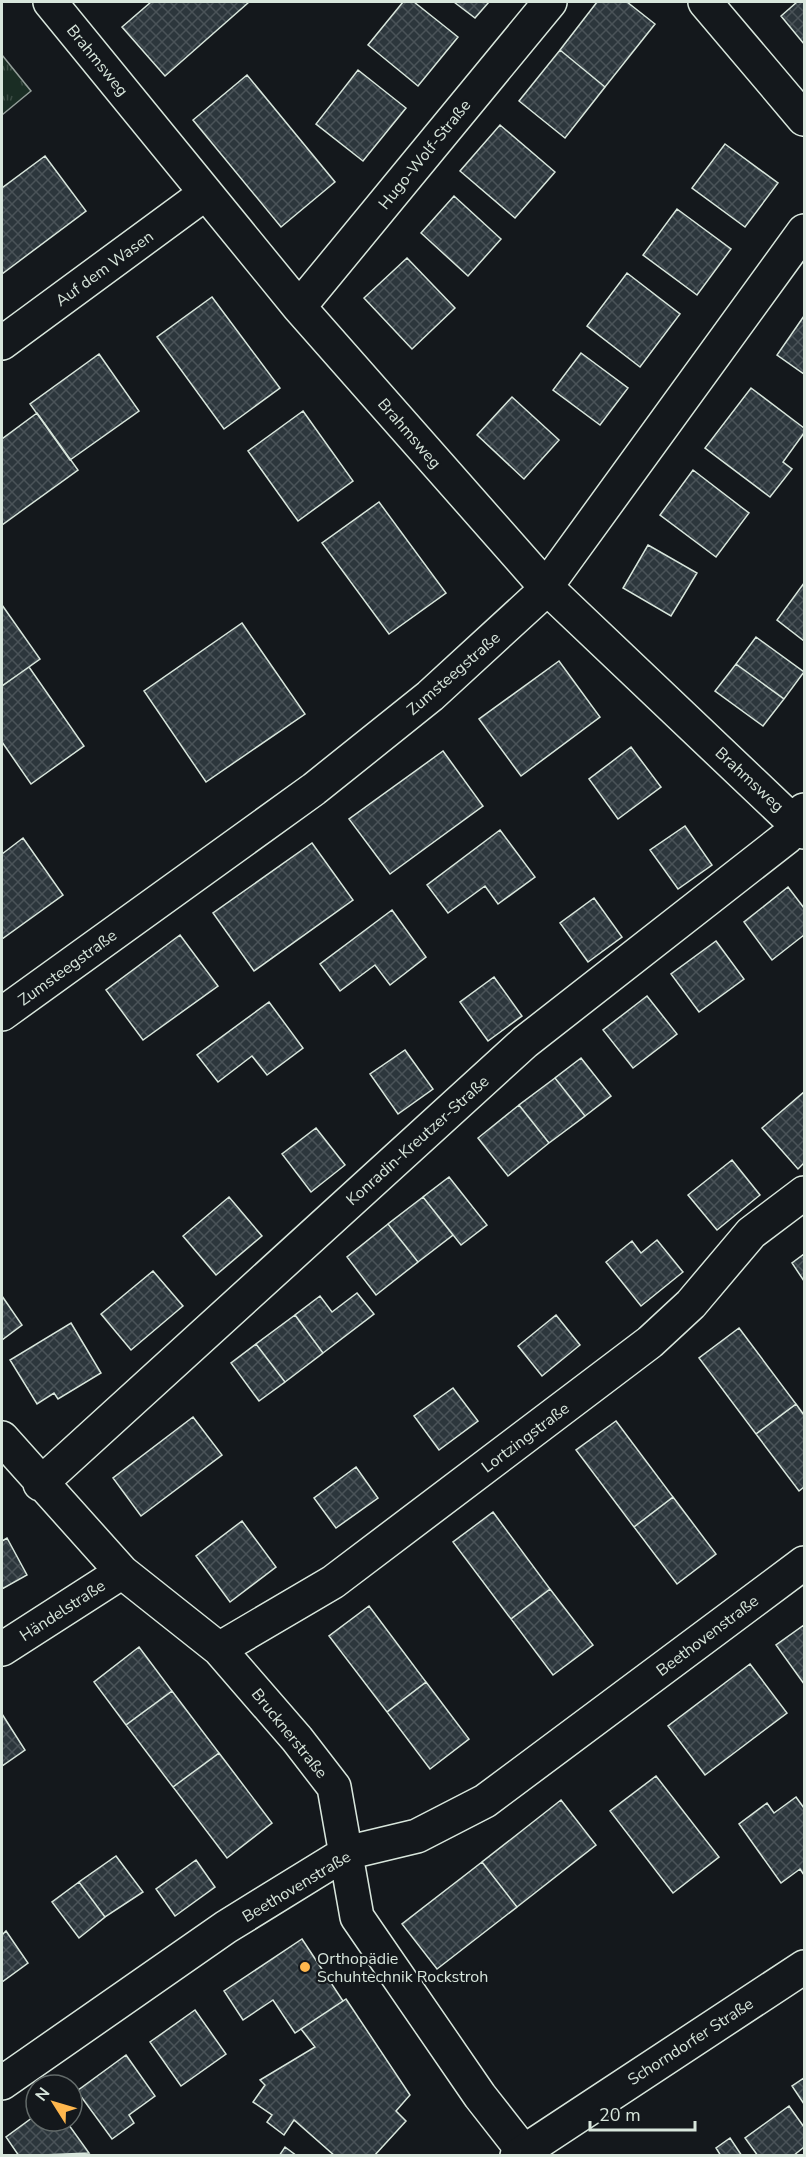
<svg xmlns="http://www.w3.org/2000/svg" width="806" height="2157" font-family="'Nunito Sans',sans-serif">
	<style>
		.grass { fill: url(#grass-tufts); stroke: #939e99; stroke-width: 1.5 }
		.building { fill: url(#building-cross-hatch); stroke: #d8e6dc; stroke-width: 1.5 }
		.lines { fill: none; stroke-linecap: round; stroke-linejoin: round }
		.minor-casing { stroke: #d8e6dc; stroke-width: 36 }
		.major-casing { stroke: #d8e6dc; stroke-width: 36 }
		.minor { stroke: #14181c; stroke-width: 33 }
		.major { stroke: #14181c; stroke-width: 33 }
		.poi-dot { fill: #ffb74d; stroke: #14181c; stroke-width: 2 }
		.labels { text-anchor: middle; stroke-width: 4.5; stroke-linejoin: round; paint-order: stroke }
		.street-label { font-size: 16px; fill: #d8e6dc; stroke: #14181c }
		.poi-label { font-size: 16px; fill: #d8e6dc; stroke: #14181c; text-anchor: start }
	</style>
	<defs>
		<pattern id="grass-tufts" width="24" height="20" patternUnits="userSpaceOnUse" patternTransform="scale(1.5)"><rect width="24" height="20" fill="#1a2d24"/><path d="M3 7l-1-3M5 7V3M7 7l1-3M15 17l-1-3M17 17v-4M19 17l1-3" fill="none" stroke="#3b4b43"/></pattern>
		<pattern id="building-cross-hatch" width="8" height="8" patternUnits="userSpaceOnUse" patternTransform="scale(1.5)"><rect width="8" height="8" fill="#2c363c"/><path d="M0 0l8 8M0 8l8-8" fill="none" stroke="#4a5358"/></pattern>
	</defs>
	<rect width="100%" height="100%" fill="#14181c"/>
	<path class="grass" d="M2 55 31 91 2 115Z"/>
	<path class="building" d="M151 2H249L165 76 122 27Z
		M403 2H414L458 37 418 86 368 45Z
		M454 2H489L475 18Z
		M597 2H627L655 24 605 87 560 50Z
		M797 2H804V44L781 16Z
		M560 50 605 87 565 138 519 101Z
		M358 70 406 108 363 161 316 124Z
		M247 75 335 182 281 227 193 120Z
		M500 125 555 172 515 218 460 171Z
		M725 144 778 183 745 227 692 188Z
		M45 156 86 211 2 274V188Z
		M454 196 501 239 468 276 421 233Z
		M677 209 731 249 697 295 643 255Z
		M407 258 455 308 412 349 364 298Z
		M627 273 680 314 640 367 587 326Z
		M212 297 280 388 224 429 157 337Z
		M804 316V374L777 355Z
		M581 353 628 388 600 425 553 390Z
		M99 354 139 411 70 460 30 404Z
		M751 388 804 428V433L783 462 792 469 770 497 705 448Z
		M512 397 559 440 524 479 477 435Z
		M303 411 353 481 298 521 248 451Z
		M37 413 78 470 2 525V439Z
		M693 470 749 513 716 557 660 515Z
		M379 502 446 593 389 634 322 543Z
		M648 545 697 573 671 616 623 588Z
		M804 583V641L777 620Z
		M2 605 40 659 2 686Z
		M242 623 305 714 206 782 144 691Z
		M756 637 804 672 784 699 736 664Z
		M559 661 600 717 521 776 479 719Z
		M736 664 784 699 763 726 715 691Z
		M29 667 84 746 31 784 2 742V686Z
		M631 747 661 787 618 819 589 779Z
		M443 751 483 806 390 874 349 819Z
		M685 826 712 865 678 889 650 850Z
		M500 830 535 877 498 904 485 886 448 913 427 885Z
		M23 838 63 895 2 939V854Z
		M312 843 353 900 254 971 213 913Z
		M788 887 804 908V935L772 960 744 922Z
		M594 898 622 937 588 962 560 923Z
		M392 910 426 957 390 985 375 965 340 991 320 964Z
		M180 935 218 986 143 1040 106 990Z
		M716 941 744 979 699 1012 671 974Z
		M494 977 522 1016 488 1041 460 1002Z
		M647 996 677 1034 633 1068 603 1030Z
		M269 1002 303 1048 267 1075 252 1056 218 1082 197 1055Z
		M405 1050 433 1089 398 1114 370 1074Z
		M581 1058 611 1096 585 1116 555 1078Z
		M555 1078 585 1116 549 1143 519 1105Z
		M804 1092V1163L798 1169 762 1128Z
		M519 1105 549 1143 508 1176 478 1138Z
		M316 1128 345 1165 311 1192 282 1154Z
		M732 1160 760 1195 717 1230 688 1195Z
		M449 1177 487 1225 461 1245 423 1197Z
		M229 1197 262 1236 216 1275 183 1236Z
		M423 1197 453 1235 418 1262 388 1224Z
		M388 1224 418 1262 376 1295 347 1257Z
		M657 1240 683 1272 641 1306 606 1262 632 1241 641 1253Z
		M804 1254V1281L792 1263Z
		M153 1271 183 1306 131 1350 101 1314Z
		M357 1293 374 1314 323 1353 295 1315 320 1296 332 1312Z
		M2 1296 22 1325 2 1340Z
		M295 1315 323 1353 285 1382 256 1344Z
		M556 1315 580 1345 542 1376 518 1346Z
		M71 1323 101 1373 58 1399 54 1393 37 1404 10 1360Z
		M739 1328 796 1404 756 1434 699 1358Z
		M256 1344 285 1382 259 1401 231 1363Z
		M453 1388 478 1421 439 1450 414 1416Z
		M796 1404 804 1415V1487L799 1491 756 1434Z
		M193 1417 222 1455 141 1516 113 1478Z
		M616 1421 673 1497 634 1527 576 1450Z
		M356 1467 378 1498 336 1528 314 1498Z
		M673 1497 716 1554 677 1584 634 1527Z
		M493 1512 550 1589 511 1619 453 1542Z
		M242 1521 276 1567 230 1602 196 1556Z
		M7 1538 27 1575 2 1589V1541Z
		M550 1589 593 1645 553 1675 511 1619Z
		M369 1606 426 1682 387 1712 329 1636Z
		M804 1625V1684L776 1645Z
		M139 1647 172 1691 126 1725 94 1682Z
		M750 1664 787 1713 705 1775 668 1726Z
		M426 1682 469 1739 430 1769 387 1712Z
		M172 1691 219 1753 173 1787 126 1725Z
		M2 1714 25 1750 2 1766Z
		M219 1753 272 1823 227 1858 173 1787Z
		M656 1776 719 1857 673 1893 610 1811Z
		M796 1797 804 1808V1875L800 1869 781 1883 739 1824 767 1803 774 1813Z
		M561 1800 596 1845 517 1907 482 1862Z
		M116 1856 143 1892 105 1917 79 1882Z
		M196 1860 215 1887 175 1916 156 1889Z
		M482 1862 517 1907 437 1969 402 1924Z
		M79 1882 105 1917 79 1938 52 1902Z
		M6 1931 28 1963 2 1982V1935Z
		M302 1939 343 2001 295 2033 273 2000 243 2020 224 1991Z
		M346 1999 410 2095 396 2111 406 2121 374 2156H335L294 2120 284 2135 267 2122 272 2115 253 2102 265 2085 260 2080 315 2047 301 2029Z
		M195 2010 226 2054 181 2086 150 2042Z
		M126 2055 155 2096 129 2115 134 2123 112 2139 77 2091Z
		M804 2078V2104L792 2086Z
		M789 2106 804 2127V2147L793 2156H758L745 2138Z
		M36 2115V2121H66L89 2153 19 2156 6 2137Z
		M730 2138 742 2156H721L716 2148Z
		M285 2147 297 2156H279Z"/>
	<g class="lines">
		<g class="minor-casing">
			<path id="minor" d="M50 2 299 307 545 586 804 832
				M705 2 804 119
				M299 307 550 2
				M2 343 206 193
				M2 1014 314 789 430 696 540 595 804 231
				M2 1438 122 1572 219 1649 297 1739 334 1787 357 1917 480 2096 527 2156
				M40 1484 525 1042 787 837 804 810
				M2 1649 122 1572
				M219 1649 333 1582 650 1342 691 1304 751 1233 804 1193
				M2 2083 226 1927 346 1853 417 1836 485 1801 804 1563"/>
		</g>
		<g class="major-casing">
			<path id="major" d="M517 2156 804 1967"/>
		</g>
		<use href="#minor" class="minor"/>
		<use href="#major" class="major"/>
	</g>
	<circle class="poi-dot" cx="305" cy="1967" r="6"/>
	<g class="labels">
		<g class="street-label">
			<text transform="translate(98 60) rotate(51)" y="6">Brahmsweg</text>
			<text transform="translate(424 154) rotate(-51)" y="6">Hugo-Wolf-Straße</text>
			<text transform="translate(104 268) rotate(-36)" y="6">Auf dem Wasen</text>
			<text transform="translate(410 433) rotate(49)" y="6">Brahmsweg</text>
			<text transform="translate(453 673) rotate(-41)" y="6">Zumsteegstraße</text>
			<text transform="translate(750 779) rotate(43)" y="6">Brahmsweg</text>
			<text transform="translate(67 967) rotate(-36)" y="6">Zumsteegstraße</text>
			<text transform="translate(417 1140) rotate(-42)" y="6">Konradin-Kreutzer-Straße</text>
			<text transform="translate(525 1437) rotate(-37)" y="6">Lortzingstraße</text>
			<text transform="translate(62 1610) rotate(-33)" y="6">Händelstraße</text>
			<text transform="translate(707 1635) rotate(-37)" y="6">Beethovenstraße</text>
			<text transform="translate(290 1733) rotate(51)" y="6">Brucknerstraße</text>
			<text transform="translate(296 1886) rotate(-31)" y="6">Beethovenstraße</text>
			<text transform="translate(690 2041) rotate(-33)" y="6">Schorndorfer Straße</text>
		</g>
		<g class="poi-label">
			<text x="317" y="1964">Orthopädie<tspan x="317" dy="18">Schuhtechnik Rockstroh</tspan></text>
		</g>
	</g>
	<rect width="806" height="2157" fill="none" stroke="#d8e6dc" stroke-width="6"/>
	<g transform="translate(54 2103) rotate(307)"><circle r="28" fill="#14181c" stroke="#626a69" stroke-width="1.5"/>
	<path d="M0-4.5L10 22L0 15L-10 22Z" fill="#ffb74d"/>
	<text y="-9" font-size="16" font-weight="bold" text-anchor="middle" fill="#d8e6dc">N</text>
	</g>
	<path d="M590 2121v9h105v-9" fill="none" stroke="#d8e6dc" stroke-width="3"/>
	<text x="599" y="2121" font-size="18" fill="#d8e6dc" stroke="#14181c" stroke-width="4.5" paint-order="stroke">20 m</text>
</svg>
